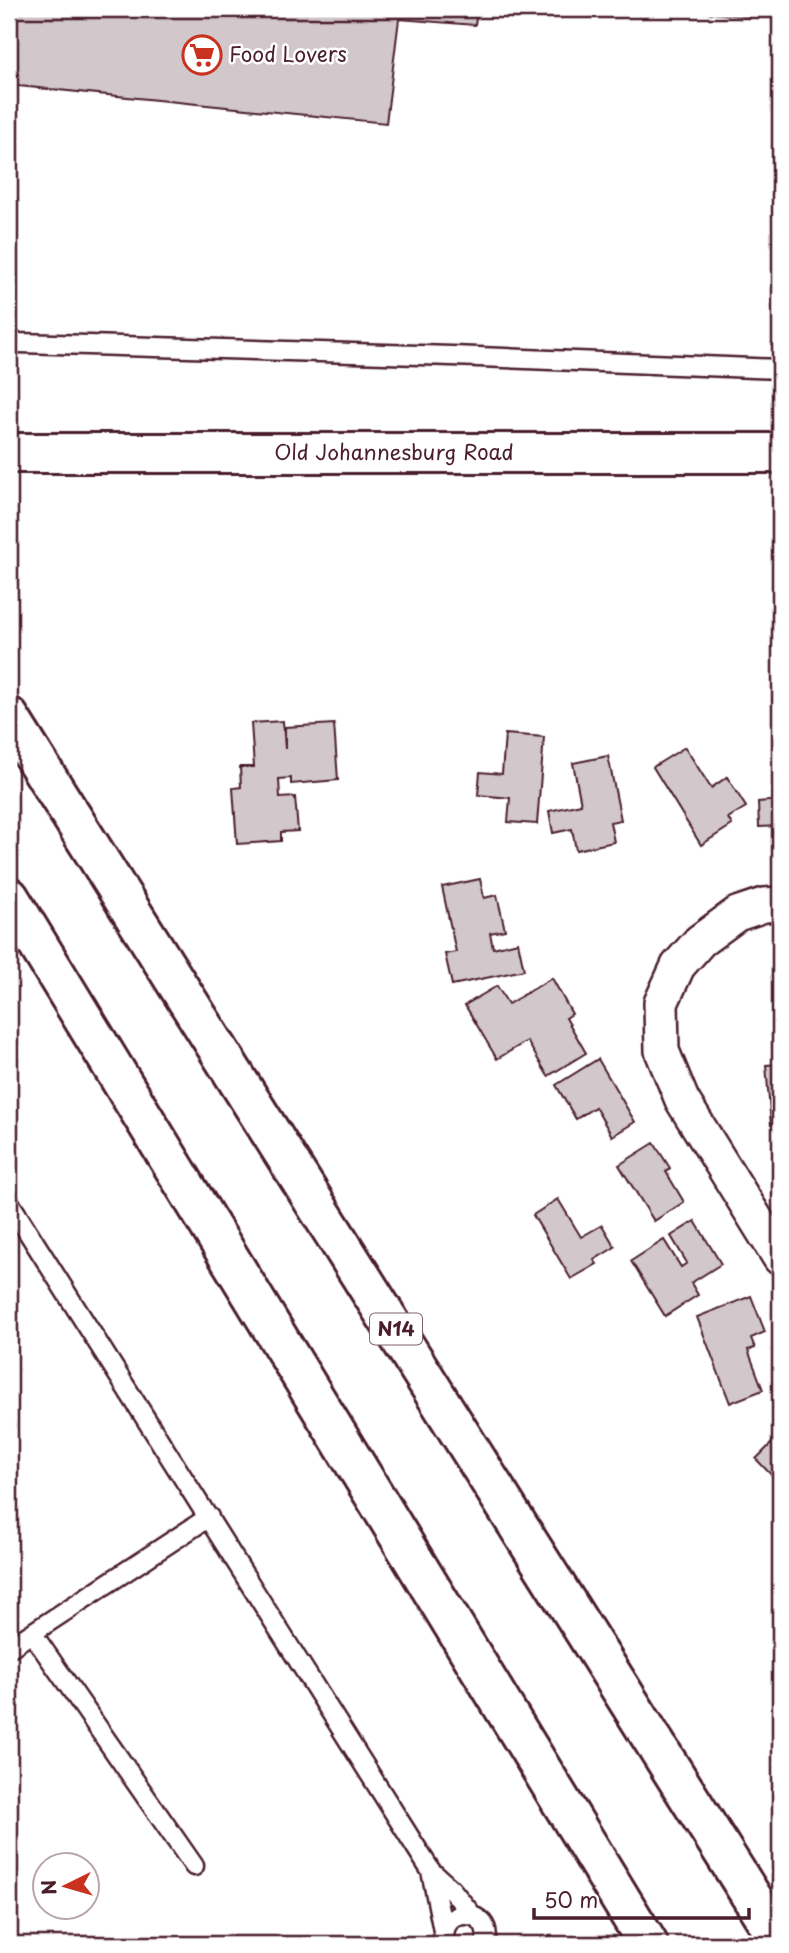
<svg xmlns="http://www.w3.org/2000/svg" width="789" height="1953" font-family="'Playpen Sans',sans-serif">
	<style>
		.building { fill: #d2c7cb; stroke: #4a1f2b; stroke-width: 2 }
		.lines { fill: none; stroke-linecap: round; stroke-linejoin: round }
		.lane-casing { stroke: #4a1f2b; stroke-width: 23 }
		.street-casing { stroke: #4a1f2b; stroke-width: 38 }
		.secondary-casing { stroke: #4a1f2b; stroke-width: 44 }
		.highway-casing { stroke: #4a1f2b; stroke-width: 44 }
		.lane { stroke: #fff; stroke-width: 18 }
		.street { stroke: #fff; stroke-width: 33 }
		.secondary { stroke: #fff; stroke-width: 38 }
		.highway { stroke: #fff; stroke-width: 38 }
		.labels { text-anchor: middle; stroke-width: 5; stroke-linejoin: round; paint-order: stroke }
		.shield { fill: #fff; stroke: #80626b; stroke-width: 2 }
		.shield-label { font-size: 19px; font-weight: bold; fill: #4a1f2b }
		.poi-label { font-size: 21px; fill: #4a1f2b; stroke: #fff; text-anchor: start }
		.street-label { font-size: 21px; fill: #4a1f2b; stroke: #fff }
	</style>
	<rect width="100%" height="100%" fill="#fff"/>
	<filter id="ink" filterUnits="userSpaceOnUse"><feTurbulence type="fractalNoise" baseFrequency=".0143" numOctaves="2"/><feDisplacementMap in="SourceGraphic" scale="14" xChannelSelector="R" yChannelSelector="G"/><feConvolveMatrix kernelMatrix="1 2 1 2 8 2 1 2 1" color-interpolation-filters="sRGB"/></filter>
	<g filter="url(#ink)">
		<path class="building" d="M9 9H477L475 25 399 19 386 123 9 85Z
			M673 9H750L749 17Z
			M283 721 285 749V727L334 724 338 780 291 784V778L279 779 280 798 295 797 298 831 281 832V841L237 844 233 788 241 787 240 767H254L251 723Z
			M505 734 544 737 537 824 508 822 510 798 478 795 480 772 502 774Z
			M685 747 711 788 727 777 746 807 728 818 732 825 701 845 653 767Z
			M608 756 621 820 610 822 614 842 576 850 572 829 553 833 549 811 581 804 573 763Z
			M780 800V826L759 827 758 802Z
			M480 879 484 898 497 895 505 930 490 933 493 948 518 942 524 970 452 985 445 954 456 952 442 887Z
			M552 978 572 1014 566 1018 586 1053 548 1076 527 1041 497 1059 465 1005 497 986 508 1004Z
			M598 1059 635 1122 612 1136 595 1107 576 1119 556 1085Z
			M780 1064V1133V1124L771 1125 766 1065Z
			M654 1143 670 1168 666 1172 684 1202 654 1221 619 1165Z
			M558 1199 581 1237 602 1225 615 1247 594 1260 597 1264 571 1279 533 1215Z
			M695 1221 721 1264 691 1283 698 1295 665 1316 631 1261 664 1240 681 1267 687 1263 671 1236Z
			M751 1296 765 1332 751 1338 755 1348 748 1350 763 1390 730 1403 697 1317Z
			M780 1435V1484L756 1459Z"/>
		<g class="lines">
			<g class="lane-casing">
				<path id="lane" d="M9 339 19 343 55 344 452 356 780 369
					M9 1202 431 1871 451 1889 472 1915
					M32 1633 194 1866
					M9 1648 209 1517
					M431 1871 444 1936
					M446 1944C434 1905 497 1906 485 1944"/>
			</g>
			<g class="street-casing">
				<path id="street" d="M780 904 764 905 737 914 700 941 678 966 661 1003 662 1051 682 1100 780 1258"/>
			</g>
			<g class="secondary-casing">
				<path id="secondary" d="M9 453H780"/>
			</g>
			<g class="highway-casing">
				<path id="highway" d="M9 717 780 1942
					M9 897 648 1944"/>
			</g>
			<use href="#lane" class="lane"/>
			<use href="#street" class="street"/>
			<use href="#secondary" class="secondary"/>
			<use href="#highway" class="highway"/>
		</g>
	</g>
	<defs>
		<g id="supermarket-ring" transform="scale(2.0125)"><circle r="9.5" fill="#fff" stroke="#c8321e" stroke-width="1.5"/><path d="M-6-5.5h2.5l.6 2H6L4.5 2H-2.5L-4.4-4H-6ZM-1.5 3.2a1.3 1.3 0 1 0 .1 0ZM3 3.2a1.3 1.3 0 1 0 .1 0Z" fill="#c8321e"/></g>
	</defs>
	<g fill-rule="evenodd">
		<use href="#supermarket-ring" x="202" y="55"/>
	</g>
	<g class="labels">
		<rect class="shield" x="370" y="1313.5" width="52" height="31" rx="5"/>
		<g class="shield-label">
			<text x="396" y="1336">N14</text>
		</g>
		<g class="poi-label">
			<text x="229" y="62">Food Lovers</text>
		</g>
		<g class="street-label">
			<text x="394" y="460">Old Johannesburg Road</text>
		</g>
	</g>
	<rect width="789" height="1953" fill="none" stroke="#fff" stroke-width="35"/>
	<rect x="18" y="18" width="754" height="1918" fill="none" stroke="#4a1f2b" stroke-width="2.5" filter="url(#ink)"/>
	<g transform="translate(66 1886) rotate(265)"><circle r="33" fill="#ffffff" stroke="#b7a5aa" stroke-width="2"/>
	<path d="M0-5L12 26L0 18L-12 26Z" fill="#c8321e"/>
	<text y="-10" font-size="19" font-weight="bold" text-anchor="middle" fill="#4a1f2b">N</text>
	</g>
	<path d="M534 1908v10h215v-10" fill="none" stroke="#4a1f2b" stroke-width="3.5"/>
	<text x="544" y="1908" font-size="21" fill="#4a1f2b" stroke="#ffffff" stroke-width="5" paint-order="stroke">50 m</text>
</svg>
